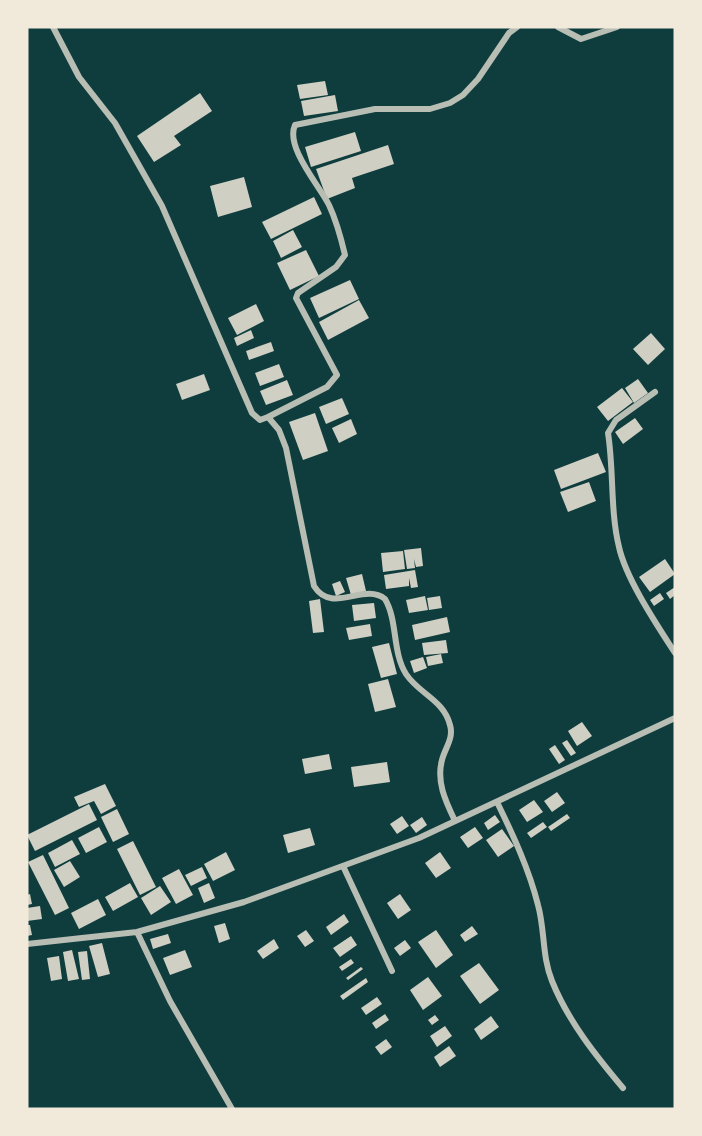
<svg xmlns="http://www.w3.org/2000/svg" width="702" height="1136" font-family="'Roboto Condensed',sans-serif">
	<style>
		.building { fill: #cfcfc3 }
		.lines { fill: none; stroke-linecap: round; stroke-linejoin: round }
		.minor { stroke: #b8beb3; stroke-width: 6 }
	</style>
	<rect width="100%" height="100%" fill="#0f3d3e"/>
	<path class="building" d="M325 81 328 95 300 99 297 85Z
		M200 93 212 111 174 136 181 145 154 162 137 136Z
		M335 95 338 111 304 116 301 101Z
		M355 132 361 151 311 167 305 147Z
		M388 145 394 164 352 178 355 188 327 199 316 169Z
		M244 177 252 207 218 217 210 186Z
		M314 197 322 214 271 239 262 222Z
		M293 230 302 247 281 258 273 241Z
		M306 250 319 276 290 290 277 263Z
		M350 280 359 299 319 318 310 298Z
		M359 300 369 318 328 340 319 322Z
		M256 304 264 321 237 335 228 318Z
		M251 330 254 338 237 346 234 338Z
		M651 333 665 349 648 365 633 349Z
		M271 342 274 351 249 360 246 351Z
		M279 364 284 377 260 386 255 373Z
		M204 374 210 390 182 400 176 384Z
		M638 379 648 393 634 403 625 388Z
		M287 380 293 395 266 405 260 391Z
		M622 388 633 402 608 421 597 407Z
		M342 398 349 414 326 424 319 407Z
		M315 413 328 451 303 460 289 422Z
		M635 418 643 429 623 444 615 432Z
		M351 419 357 434 339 443 332 428Z
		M598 453 606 472 561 489 554 470Z
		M589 482 596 501 568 512 560 492Z
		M421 548 423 566 416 567 414 559 415 568 407 569 404 550Z
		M403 551 405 569 383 572 381 553Z
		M665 559 675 574 650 592 639 577Z
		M415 570 418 587 411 588 409 578V586L386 589 384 575Z
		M362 574 366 591 351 595 346 578Z
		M340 581 345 592 336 596 332 584Z
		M675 587V595L670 599 666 593Z
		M660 593 664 599 654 606 650 600Z
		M425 596 428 610 409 613 406 600Z
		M440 596 442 608 429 610 427 598Z
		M320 599 324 632 313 633 309 601Z
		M374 603 376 618 354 621 352 605Z
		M447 617 450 632 415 640 412 625Z
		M370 624 372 636 349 640 346 628Z
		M446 640 448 653 424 655 422 643Z
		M389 643 397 674 381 678 372 647Z
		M441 654 443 663 428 666 426 657Z
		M423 657 427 668 414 673 410 661Z
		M388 679 396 707 375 712 368 684Z
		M582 722 592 736 577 746 568 731Z
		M567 740 576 753 571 756 562 743Z
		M555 745 565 760 559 764 549 749Z
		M329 754 332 769 305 774 302 759Z
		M387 762 390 782 354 787 351 767Z
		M105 784 116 806 101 814 94 801 79 807 74 797Z
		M557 792 565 803 552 812 544 801Z
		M534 800 543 812 527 822 519 810Z
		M89 804 97 820 35 851 27 835Z
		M117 809 129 834 113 842 101 817Z
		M567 814 570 818 551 831 548 827Z
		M495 815 500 822 488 830 484 823Z
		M402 816 409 826 397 834 390 824Z
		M422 817 427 825 416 833 410 825Z
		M543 822 547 827 531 838 527 833Z
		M99 827 107 842 86 853 78 838Z
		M475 827 483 838 468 848 460 837Z
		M310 828 315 845 288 853 283 835Z
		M502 829 514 846 498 857 486 840Z
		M72 840 80 854 55 867 48 853Z
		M133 841 156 887 140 895 117 849Z
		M226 852 235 870 213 881 204 864Z
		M440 852 451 868 436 878 425 863Z
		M43 855 69 908 55 915 28 862Z
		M70 861 80 877 64 887 54 870Z
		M202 867 207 878 191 886 185 875Z
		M179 869 193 895 176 904 162 878Z
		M130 883 138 897 113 911 105 897Z
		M209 883 215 898 204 903 198 888Z
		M160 886 171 902 151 915 141 898Z
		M30 894 32 904 27 905V895Z
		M400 894 411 910 398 919 387 903Z
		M98 899 106 915 79 929 71 913Z
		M40 906 42 919 27 921V908Z
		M344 914 349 922 331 935 326 927Z
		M225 923 230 939 219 943 214 926Z
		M27 925H30L32 935 27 936Z
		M472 926 478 934 465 942 460 935Z
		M306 930 314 941 305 947 297 936Z
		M436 930 453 955 436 968 418 942Z
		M168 934 171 943 153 949 150 939Z
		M351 936 357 945 340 957 333 948Z
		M274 939 279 948 263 959 257 951Z
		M405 940 411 948 400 956 394 948Z
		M102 943 110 974 98 977 89 946Z
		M72 950 79 979 68 981 63 952Z
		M185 950 192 967 170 975 163 958Z
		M87 951 90 979 82 980 78 952Z
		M59 956 62 979 51 981 47 958Z
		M351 959 354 963 342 971 339 967Z
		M479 963 499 990 480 1004 460 976Z
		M361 967 363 969 348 980 346 978Z
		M428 977 442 996 423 1010 410 990Z
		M366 978 368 982 343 1000 340 996Z
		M377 997 382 1004 366 1015 361 1008Z
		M385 1014 389 1020 376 1029 372 1023Z
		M435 1015 439 1020 432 1025 428 1020Z
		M491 1016 499 1027 481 1040 474 1029Z
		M445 1026 452 1036 437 1047 430 1036Z
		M386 1039 392 1047 381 1055 375 1047Z
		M449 1046 456 1056 440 1067 434 1057Z"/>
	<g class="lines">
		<path class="minor" d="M53 27 79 77 115 123 162 206 252 413 260 420 268 417 279 430 286 448 314 586C332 615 364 582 385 599 398 621 392 652 406 674 419 694 444 700 450 725 454 738 445 748 442 760 436 782 446 802 455 821
			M558 27 581 39 617 27
			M655 392 616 420 608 433C614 471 610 510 619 547 626 579 657 625 675 653
			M268 417 327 387 337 375 296 298 298 293 336 267 345 255C341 238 336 220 329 205 319 185 285 147 295 125L375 109H430L450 103 463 95 478 79 509 33 517 27
			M497 802C513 835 529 869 538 905 545 930 542 957 552 981 568 1021 596 1056 623 1088
			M343 866 392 971
			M137 932 170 1001 232 1109
			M27 944 137 932 244 902 419 838 675 718"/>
	</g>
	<rect width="702" height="1136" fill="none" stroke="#f1e9da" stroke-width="57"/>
</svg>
